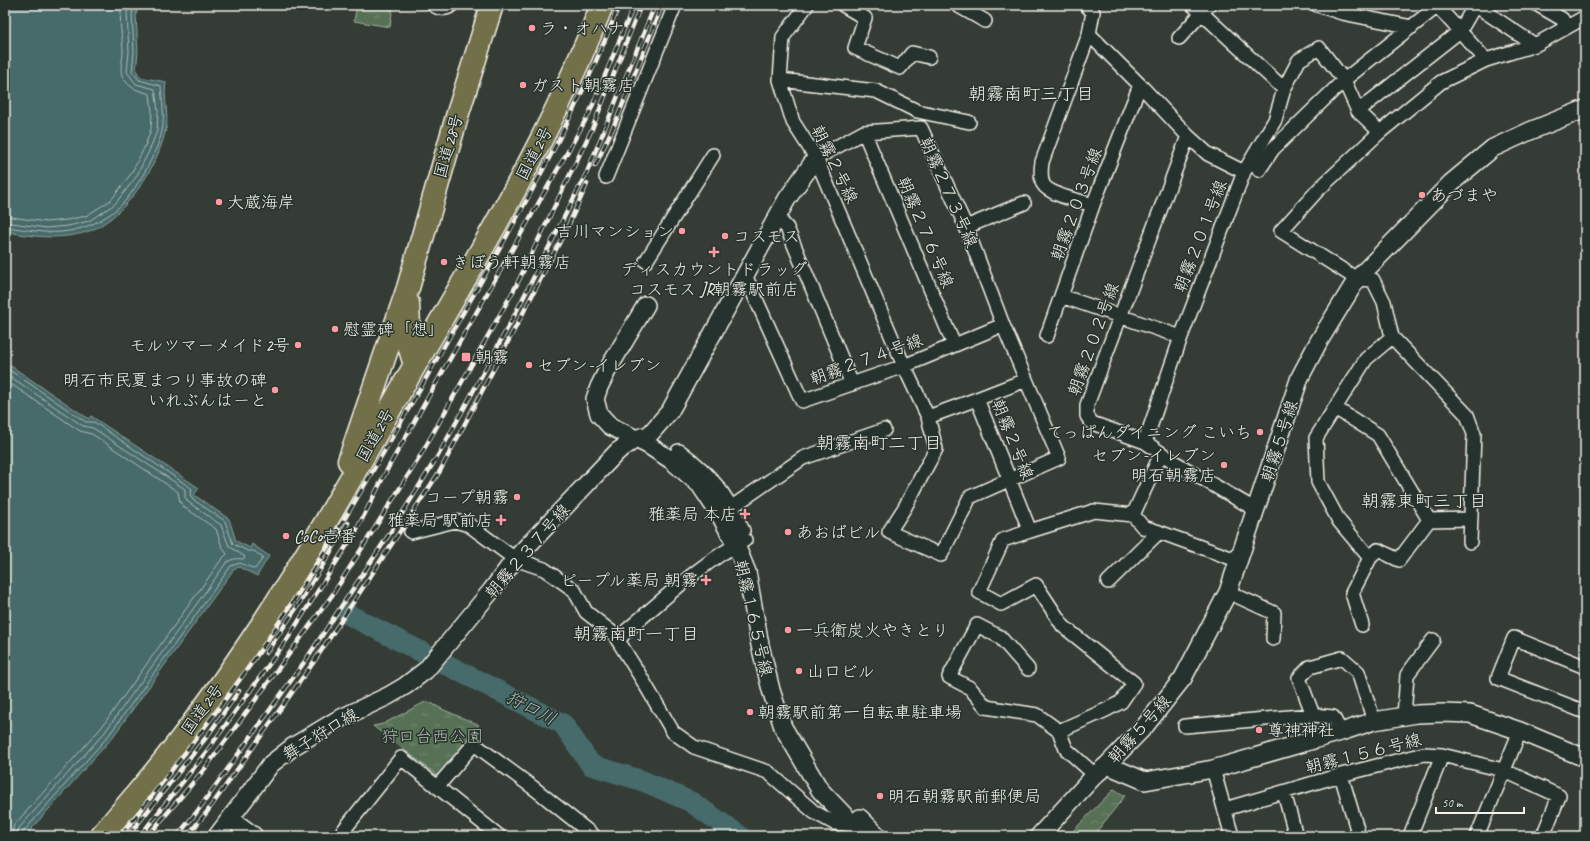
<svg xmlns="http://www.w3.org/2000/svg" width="1590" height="841" font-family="Caveat,'Klee One',sans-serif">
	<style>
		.grass { fill: url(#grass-tufts); stroke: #a5b1a0 }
		.forest { fill: url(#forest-crowns); stroke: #a5b1a0 }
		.water { fill: #466a6b; stroke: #8ca09d }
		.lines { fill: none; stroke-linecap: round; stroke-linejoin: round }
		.shore { stroke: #aebbb6; stroke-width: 1 }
		.river { stroke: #466a6b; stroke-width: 21 }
		.minor-casing { stroke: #f4f1e8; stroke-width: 16 }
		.tertiary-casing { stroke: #f4f1e8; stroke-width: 20 }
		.trunk-casing { stroke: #f4f1e8; stroke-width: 25 }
		.minor { stroke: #26332d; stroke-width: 13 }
		.tertiary { stroke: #26332d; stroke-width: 17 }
		.trunk { stroke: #71704a; stroke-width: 22 }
		.rail-casing { stroke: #f4f1e8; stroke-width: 4.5 }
		.rail { stroke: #26332d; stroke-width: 3; stroke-dasharray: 9; stroke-linecap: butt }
		.poi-dot { fill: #ff9aa2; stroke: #26332d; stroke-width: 1.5 }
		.labels { text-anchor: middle; stroke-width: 3; stroke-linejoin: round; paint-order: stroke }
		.poi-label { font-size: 17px; fill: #f4f1e8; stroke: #26332d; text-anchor: start }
		.street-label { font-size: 17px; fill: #f4f1e8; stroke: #26332d }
		.park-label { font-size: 17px; fill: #b5beae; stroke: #26332d }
		.neighbourhood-label { font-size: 18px; fill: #f4f1e8; stroke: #26332d }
		.water-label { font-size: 18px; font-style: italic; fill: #aebbb6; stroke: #26332d }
	</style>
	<defs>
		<pattern id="grass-tufts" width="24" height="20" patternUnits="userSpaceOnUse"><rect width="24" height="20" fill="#567157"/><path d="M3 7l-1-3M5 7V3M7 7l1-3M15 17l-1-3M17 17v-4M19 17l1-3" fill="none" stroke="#6f866f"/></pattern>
		<pattern id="forest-crowns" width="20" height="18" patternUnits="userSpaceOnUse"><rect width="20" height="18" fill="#567157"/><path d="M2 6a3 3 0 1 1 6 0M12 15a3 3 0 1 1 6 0" fill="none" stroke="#6f866f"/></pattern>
	</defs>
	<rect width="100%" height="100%" fill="#343c35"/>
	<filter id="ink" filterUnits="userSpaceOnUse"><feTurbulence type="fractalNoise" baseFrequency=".025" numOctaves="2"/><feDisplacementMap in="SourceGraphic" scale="8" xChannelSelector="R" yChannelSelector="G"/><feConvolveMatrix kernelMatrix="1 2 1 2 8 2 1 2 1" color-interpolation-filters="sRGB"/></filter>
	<g filter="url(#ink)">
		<path class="grass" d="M357 5H393L390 27 354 21Z
			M427 701 444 710 479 725 442 775H437L373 726 383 724Z"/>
		<path class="forest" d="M1114 789 1125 796 1093 836H1068Z"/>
		<path class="water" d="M5 5H140L136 14 138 52 136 70 140 77 166 82C163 99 170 117 165 133 156 169 126 215 92 230 75 237 53 238 35 236 25 235 14 234 5 230Z
			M5 362 89 419 91 416 199 488 194 495 229 519 236 541 250 548 252 544 269 556 257 576 239 567 234 569 112 738 25 836H5Z"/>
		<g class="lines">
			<path class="shore" d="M5 216 46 222 67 220 86 216 111 200 131 174 145 146 151 129 152 112 150 94C139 90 131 90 124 79 118 71 123 61 123 52 123 37 117 20 123 5
				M5 222 46 228 68 226 89 221 115 204 136 177 150 149 157 131 158 111 155 89 136 84 127 72 129 52 127 13 130 5
				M5 227C27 229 46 235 69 231 87 228 104 220 118 208 134 195 158 151 162 131 165 116 162 100 161 86L139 80 132 71 134 52 132 14 135 5
				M5 367 86 422H94L191 488 192 490 190 495 192 499 225 521 233 544 248 551H254L263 558 255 569 240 563 231 566 109 735 23 832 22 836
				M5 373 83 426 93 428 185 489V497L188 502 221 525 229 546 245 557 243 559C237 558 231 559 226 563L105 732 19 828 17 836
				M5 380 80 431 92 434 178 492 180 502 184 507 216 529 222 547 227 554 221 560 101 728 14 825 11 836"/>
			<path class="river" d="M349 615 563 724 591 765 643 781 691 802 740 836"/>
			<g class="minor-casing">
				<path id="minor" d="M433 5C440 9 445 10 452 5
					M807 5 783 37 780 80 793 122 816 158 904 366 928 417 977 399 1030 531 1003 540 979 592 1001 604 1036 585 1063 626 1134 683 1121 702 1106 710 1059 731 1066 749 1095 775
					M843 5 865 18 855 48 900 68 912 53 929 57
					M957 5 985 21
					M1086 5 1093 12 1089 34 1042 162C1041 169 1040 177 1043 184 1049 195 1081 201 1093 205
					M1193 5 1284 89 1275 120 1244 172
					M1317 5 1342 13 1412 27
					M1538 5 1562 19 1566 27
					M1438 7 1486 60
					M1089 34 1140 85 1188 136 1208 154 1244 172 1181 337 1145 442
					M1179 38 1209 5
					M780 80 876 91 917 111 969 122
					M1284 89 1299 60 1319 48 1344 80 1358 111 1380 132
					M1358 111 1460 31 1475 5 1535 45
					M864 132 954 345
					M1188 136 1087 405V416L1092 423 1145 442 1174 462 1256 510
					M816 158 864 132 921 128 966 227 1003 325 1059 458 970 497 941 555 889 532 905 507 936 449 928 417
					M1259 170 1273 149 1344 80 1439 5
					M606 177 675 5
					M777 217 787 228 852 384
					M966 227 1024 203
					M646 261 713 155
					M745 275 802 401 904 366 1003 325
					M1061 296 1181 337
					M1047 336 1093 205 1140 85
					M977 399 1026 380
					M1335 408 1378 435 1429 520
					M723 513 803 458 884 430
					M1133 515 1143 527 1159 532
					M1030 531 1094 511 1133 515 1161 454
					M411 532 455 521 469 525 515 559 544 569 574 590 586 612 614 634 642 679 673 732 694 747 768 772 814 812 834 823 852 825
					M1470 542 1474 434 1467 415 1392 337 1384 302 1373 280 1357 279 1281 231 1318 190 1380 132 1441 82 1486 60 1535 45 1585 17
					M1370 558 1378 550 1399 560 1429 520 1470 519
					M1108 582 1159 532 1239 561
					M1228 592 1274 613 1273 639
					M1362 625 1352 593 1370 558 1339 521 1318 482 1316 438 1366 359 1392 337
					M618 641 626 631C664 599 701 563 745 540
					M1585 667 1514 638 1498 678 1585 712
					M1028 669 1000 637 977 625 949 677 970 688 986 707 1037 715 1059 731
					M1313 715 1299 678 1310 667 1342 658 1358 672 1374 721
					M1404 716 1407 675 1433 640
					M1185 726 1313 715 1333 717 1341 732
					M1213 769 1232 836
					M1341 775 1359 836
					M437 787 474 744 535 789 594 836
					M1284 793 1296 836
					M1225 809 1341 775 1424 754 1442 755 1503 770 1559 796 1543 836
					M339 836 401 758 499 836
					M1410 836 1442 755
					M1477 836 1520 731"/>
			</g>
			<g class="tertiary-casing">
				<path id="tertiary" d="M646 305 608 369 599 387 595 399 599 414 610 426 648 445 671 460 700 485 720 515 736 545 747 572 760 645 771 690 783 727 820 790 864 836
					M650 434 670 411 787 199 816 158
					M679 453C711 477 724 495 741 531
					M1107 765 1145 781 1213 769 1341 732 1374 721 1417 714 1443 713 1470 714 1520 731 1585 758
					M860 818 878 836
					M231 819 254 836
					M217 836 271 764 294 746 337 720 388 696 405 686 426 670 491 591 515 559 618 451 636 439 644 436
					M1039 836 1095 775 1107 765 1145 726 1183 678 1228 592 1300 377 1319 341 1357 279 1451 183 1493 148 1530 131 1585 109"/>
			</g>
			<g class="trunk-casing">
				<path id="trunk" d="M408 303 410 349 415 365
					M349 461 408 288 458 113 492 5
					M101 836C123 810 146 784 167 757 200 715 231 671 261 626 317 542 365 453 415 365 483 248 553 131 602 5"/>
			</g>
			<use href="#minor" class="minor"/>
			<use href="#tertiary" class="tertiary"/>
			<use href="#trunk" class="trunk"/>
			<g class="rail-casing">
				<path id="rail" d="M595 166 616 121 662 5
					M266 653 299 604 348 523
					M121 836C165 778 211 721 253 661 328 554 391 439 455 327 515 222 576 118 619 5
					M128 836 208 735 239 691
					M140 836 207 751 288 638 356 531 388 468 589 114 634 5
					M148 836 207 766 333 594 419 458 516 286 592 129 641 5
					M177 836 196 813 305 661 390 533 439 454 513 318 587 172 655 5
					M187 836 207 812 313 663 440 471 523 313 568 226 587 184"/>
			</g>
			<use href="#rail" class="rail"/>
		</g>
	</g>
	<g class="poi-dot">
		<circle cx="532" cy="28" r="4"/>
		<circle cx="523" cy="85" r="4"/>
		<circle cx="1422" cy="195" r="4"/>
		<circle cx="219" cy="202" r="4"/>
		<circle cx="682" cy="231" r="4"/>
		<circle cx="725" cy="236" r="4"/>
		<path d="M712 246h4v4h4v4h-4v4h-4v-4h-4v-4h4z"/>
		<circle cx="444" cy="262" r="4"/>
		<circle cx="335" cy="329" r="4"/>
		<circle cx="298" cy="345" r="4"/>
		<rect x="461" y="352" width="10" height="10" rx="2"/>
		<circle cx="529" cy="365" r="4"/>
		<circle cx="275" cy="390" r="4"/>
		<circle cx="1260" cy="432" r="4"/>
		<circle cx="1224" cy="465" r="4"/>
		<circle cx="517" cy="497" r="4"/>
		<path d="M743 508h4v4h4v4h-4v4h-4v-4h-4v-4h4z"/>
		<path d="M499 514h4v4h4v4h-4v4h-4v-4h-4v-4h4z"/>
		<circle cx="788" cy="532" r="4"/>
		<circle cx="286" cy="536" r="4"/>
		<path d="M704 574h4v4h4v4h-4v4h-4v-4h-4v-4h4z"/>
		<circle cx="788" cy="630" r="4"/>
		<circle cx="799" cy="671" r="4"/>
		<circle cx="750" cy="712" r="4"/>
		<circle cx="1259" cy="730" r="4"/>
		<circle cx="880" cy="796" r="4"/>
	</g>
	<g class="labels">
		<g class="poi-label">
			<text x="540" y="34">ラ・オハナ</text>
			<text x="531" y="91">ガスト朝霧店</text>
			<text x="1430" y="201">あづまや</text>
			<text x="227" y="208">大蔵海岸</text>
			<text x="674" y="237" text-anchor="end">吉川マンション</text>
			<text x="733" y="242">コスモス</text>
			<text x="452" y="268">きぼう軒朝霧店</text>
			<text x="714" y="275" text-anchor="middle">ディスカウントドラッグ<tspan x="714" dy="20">コスモス JR朝霧駅前店</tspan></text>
			<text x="343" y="335">慰霊碑「想」</text>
			<text x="290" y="351" text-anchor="end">モルツマーメイド2号</text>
			<text x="475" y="363">朝霧</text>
			<text x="537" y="371">セブン-イレブン</text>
			<text x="267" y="386" text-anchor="end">明石市民夏まつり事故の碑<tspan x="267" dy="20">いれぶんはーと</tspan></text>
			<text x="1252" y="438" text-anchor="end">てっぱんダイニング こいち</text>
			<text x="1216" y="461" text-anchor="end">セブン-イレブン<tspan x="1216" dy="20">明石朝霧店</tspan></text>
			<text x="509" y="503" text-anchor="end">コープ朝霧</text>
			<text x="737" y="520" text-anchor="end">雅薬局 本店</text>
			<text x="493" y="526" text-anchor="end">雅薬局 駅前店</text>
			<text x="796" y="538">あおばビル</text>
			<text x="294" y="542">CoCo壱番</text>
			<text x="698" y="586" text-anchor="end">ピープル薬局 朝霧</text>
			<text x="796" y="636">一兵衛炭火やきとり</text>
			<text x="807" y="677">山口ビル</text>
			<text x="758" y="718">朝霧駅前第一自転車駐車場</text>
			<text x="1267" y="736">尊神神社</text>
			<text x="888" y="802">明石朝霧駅前郵便局</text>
		</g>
		<g class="street-label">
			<text transform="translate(448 146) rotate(-74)" y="6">国道28号</text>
			<text transform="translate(534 153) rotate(-62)" y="6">国道2号</text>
			<text transform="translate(835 164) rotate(64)" y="6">朝霧２号線</text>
			<text transform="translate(949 192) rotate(66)" y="6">朝霧２７３号線</text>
			<text transform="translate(1076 204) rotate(-70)" y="6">朝霧２０３号線</text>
			<text transform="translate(926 232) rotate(67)" y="6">朝霧２７６号線</text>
			<text transform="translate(1200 236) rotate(-69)" y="6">朝霧２０１号線</text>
			<text transform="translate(1093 339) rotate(-70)" y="6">朝霧２０２号線</text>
			<text transform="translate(866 359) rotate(-20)" y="6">朝霧２７４号線</text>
			<text transform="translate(375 435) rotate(-60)" y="6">国道2号</text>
			<text transform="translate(1013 439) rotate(68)" y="6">朝霧２号線</text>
			<text transform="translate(1279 441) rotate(-72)" y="6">朝霧５号線</text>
			<text transform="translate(527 551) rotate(-49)" y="6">朝霧２３７号線</text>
			<text transform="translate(754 618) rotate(77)" y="6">朝霧１６５号線</text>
			<text transform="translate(202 709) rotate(-54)" y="6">国道2号</text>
			<text transform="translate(1139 729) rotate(-48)" y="6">朝霧５号線</text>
			<text transform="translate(320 734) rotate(-31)" y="6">舞子狩口線</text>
			<text transform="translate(1363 753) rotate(-14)" y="6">朝霧１５６号線</text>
		</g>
		<g class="park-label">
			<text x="432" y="742">狩口台西公園</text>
		</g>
		<g class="neighbourhood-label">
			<text x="1031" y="100">朝霧南町三丁目</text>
			<text x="879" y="449">朝霧南町二丁目</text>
			<text x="1424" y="507">朝霧東町三丁目</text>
			<text x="636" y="640">朝霧南町一丁目</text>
		</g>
		<g class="water-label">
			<text transform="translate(531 708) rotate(27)" y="6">狩口川</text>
		</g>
	</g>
	<rect width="1590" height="841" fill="none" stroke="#26332d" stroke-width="20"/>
	<rect x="10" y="10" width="1570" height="821" fill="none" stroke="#f4f1e8" stroke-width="1.5" filter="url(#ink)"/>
	<path d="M1436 807v6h88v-6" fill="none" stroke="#f4f1e8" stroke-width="2"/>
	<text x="1442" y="807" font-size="12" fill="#f4f1e8" stroke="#26332d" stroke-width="3" paint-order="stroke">50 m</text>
</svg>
